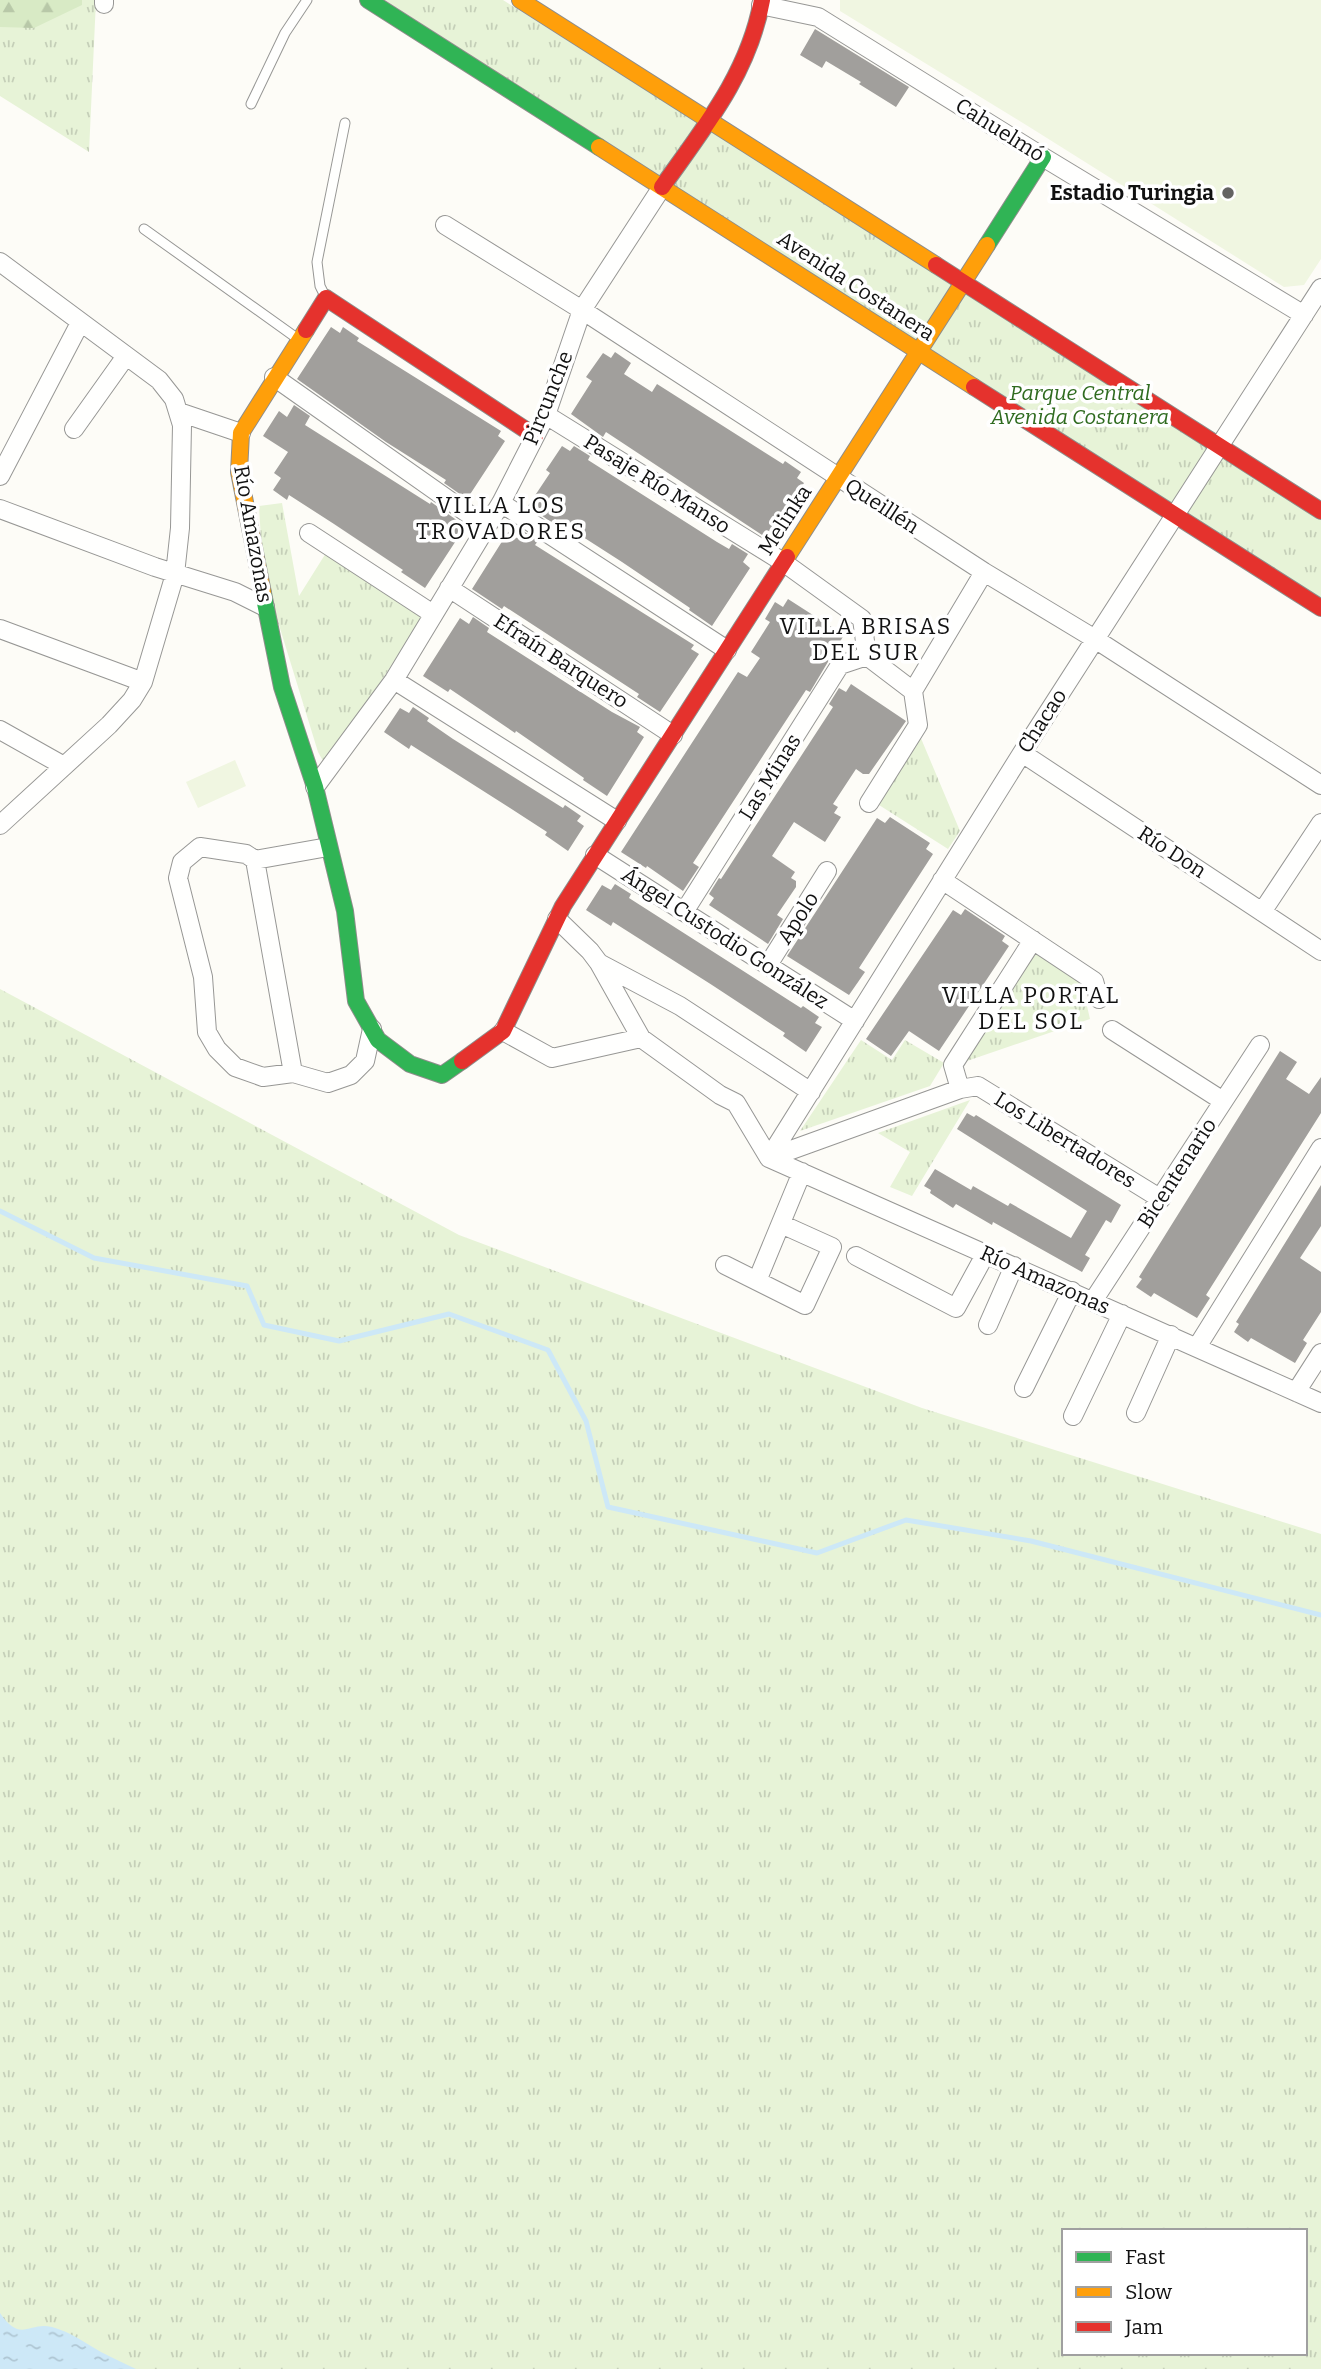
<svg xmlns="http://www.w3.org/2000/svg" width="1321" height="2369" font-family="Bitter,serif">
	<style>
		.grass { fill: url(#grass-tufts); fill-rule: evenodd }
		.forest { fill: url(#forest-firs) }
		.pitch { fill: #f0f6e1 }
		.water { fill: url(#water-ripples) }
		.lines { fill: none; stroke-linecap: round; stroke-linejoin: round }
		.stream { stroke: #cde8f7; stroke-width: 5 }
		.building { fill: #a19f9c }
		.lane-casing { stroke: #979795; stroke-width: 11 }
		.street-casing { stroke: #979795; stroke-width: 20 }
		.fast-casing { stroke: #8e8d8b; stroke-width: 18 }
		.slow-casing { stroke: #8e8d8b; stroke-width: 18 }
		.jam-casing { stroke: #8e8d8b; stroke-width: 18 }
		.lane { stroke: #fffffe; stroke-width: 9 }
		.street { stroke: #fffffe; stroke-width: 18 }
		.fast { stroke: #30b455; stroke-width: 16 }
		.slow { stroke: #ff9f0a; stroke-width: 16 }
		.jam { stroke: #e5322d; stroke-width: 16 }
		.poi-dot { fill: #646362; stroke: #fff; stroke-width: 2.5 }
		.labels { text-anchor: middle; stroke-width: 7; stroke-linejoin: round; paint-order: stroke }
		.street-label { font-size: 21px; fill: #111; stroke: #fff }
		.poi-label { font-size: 21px; font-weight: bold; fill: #111; stroke: #fff; text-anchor: end }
		.park-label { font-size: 21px; font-style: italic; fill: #2f6b1f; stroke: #fff }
		.neighbourhood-label { font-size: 23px; letter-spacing: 2px; fill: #111; stroke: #fff }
	</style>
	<defs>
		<pattern id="grass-tufts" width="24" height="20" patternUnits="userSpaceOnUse" patternTransform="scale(1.75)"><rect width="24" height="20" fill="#e7f3d7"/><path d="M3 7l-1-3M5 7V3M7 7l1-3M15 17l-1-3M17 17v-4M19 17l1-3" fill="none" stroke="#c5cfb8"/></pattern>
		<pattern id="forest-firs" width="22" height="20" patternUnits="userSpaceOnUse" patternTransform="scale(1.75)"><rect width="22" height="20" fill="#d8eac5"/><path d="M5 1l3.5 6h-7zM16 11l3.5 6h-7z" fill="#b8c8a8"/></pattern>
		<pattern id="water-ripples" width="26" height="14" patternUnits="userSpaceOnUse" patternTransform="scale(1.75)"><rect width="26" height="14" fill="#cde8f7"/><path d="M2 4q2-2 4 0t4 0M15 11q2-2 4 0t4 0" fill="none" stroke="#afc6d3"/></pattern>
	</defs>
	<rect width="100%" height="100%" fill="#fdfcf7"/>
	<path class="grass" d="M0 0H96L89 152 0 96Z
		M385 0H503L1321 515V603Z
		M282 503 299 596 326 553 424 615 330 760 323 761 318 752 279 625 265 607 259 506Z
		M920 736 960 831 948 849 879 805Z
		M1033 952 1042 953 1081 980 1090 1019 964 1062Z
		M0 989 459 1235 922 1408 1321 1534V2369H0ZM1064 2231H1305V2353H1064Z
		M861 1040 892 1060 905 1040 944 1063 930 1086 800 1131Z
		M970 1100 912 1196 890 1187 910 1152 878 1133Z"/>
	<path class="forest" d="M0 0H82V5L34 28 0 27Z"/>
	<path class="pitch" d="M840 0H1321V259L1304 285 1284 287 1031 128 840 11Z
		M235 760 246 786 198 808 186 782Z"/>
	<path class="water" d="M0 2313C21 2344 29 2321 52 2327 71 2332 85 2343 101 2352 112 2358 124 2363 136 2369H0Z"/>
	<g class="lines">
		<path class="stream" d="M0 1211 94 1258 247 1286 264 1325 339 1341 449 1314 548 1350 586 1421 608 1507 817 1553 906 1520 1031 1541 1321 1615"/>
	</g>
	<path class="building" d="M815 29 909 87 896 107 859 84 861 82 826 61 822 68 800 55Z
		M331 327 340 333 343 327 359 338 357 341 501 431 498 436 505 441 467 499 444 483 446 480 386 442 297 379Z
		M615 352 631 363 624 374 652 392 657 384 783 464 785 461 801 472 797 478 804 483 768 539 606 432 603 437 571 414 592 381 586 377 603 353 611 358Z
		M294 405 310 416 305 425 430 504 431 502 458 521 455 525 463 530 425 588 401 572 403 570 334 524 289 495 287 500 273 490 281 478 274 473 288 452 263 436 279 411 287 417Z
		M562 446 570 451 574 446 590 456 588 460 717 542 729 549 732 544 748 554 743 562 750 568 712 626 689 610 690 608 622 562 555 519 551 522 528 506 550 473 546 470Z
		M522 530 538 541 535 545 694 645 691 649 699 654 660 712 637 697 639 694 570 649 504 606 502 609 472 589 508 532 517 538Z
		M788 599 844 635 810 692 806 690 693 863 699 867 683 891 647 866 646 868 621 852 738 672 747 677 760 658 751 652 770 622 765 619 775 602 783 607Z
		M473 617 489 628 487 632 612 712 640 727 637 732 644 737 607 796 583 780 584 778 516 731 515 733 450 689 448 692 423 676 460 618 469 624Z
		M851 684 906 721 869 774H863L856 769 833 804 838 807 834 813 841 817 825 842 794 822 772 856 795 872 791 878 796 881V887L777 915 783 919 768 944 709 905 714 898 709 894 719 878 721 879 833 707 829 704 839 688 846 692Z
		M413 707 429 718 427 721 453 739 563 808 565 805 581 816 577 821 584 826 568 851 545 835 547 832 510 808 411 745 409 749 384 732 400 708 409 713Z
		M890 817 930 843 926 849 933 854 859 968 865 972 849 995 787 956 877 818 885 823Z
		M615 884 631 894 629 898 790 1001 801 1008 803 1006 819 1017 815 1023 822 1027 806 1052 783 1036 785 1033 712 985 613 922 611 926 586 910 602 885 611 890Z
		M965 909 1005 936 1002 941 1009 946 939 1051 909 1031 891 1056 866 1039 953 910 961 915Z
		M1280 1051 1297 1062 1286 1079 1309 1094 1321 1077V1113L1206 1295 1210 1298 1197 1318 1154 1293 1151 1297 1136 1287 1142 1279 1139 1277Z
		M967 1113 974 1117 976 1115 1121 1205 1111 1223 1106 1220 1085 1255 1090 1258 1082 1272 993 1222 992 1225 956 1204 953 1208 930 1193 931 1190 924 1186 935 1169 971 1190 973 1186 1008 1206 1010 1203 1071 1238 1087 1211 957 1129Z
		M1321 1185V1226L1300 1258 1321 1272V1312L1303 1340 1307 1343 1295 1363 1251 1338 1248 1342 1234 1332 1239 1324 1236 1322Z"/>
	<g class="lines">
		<g class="lane-casing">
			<path id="lane" d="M251 104 285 33 307 0
				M144 229 298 339
				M325 296 320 286 317 262 345 123"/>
		</g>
		<g class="street-casing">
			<path id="street" d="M104 4V0
				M761 5 818 17 1043 157 1304 315
				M445 225 582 310 984 572 1095 639 1321 785
				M0 262 159 380 174 399 182 425 180 528 175 574 143 682 132 700 109 725 0 825
				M274 377 487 527
				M179 412 241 433
				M546 415 783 562 862 619 867 656 913 691
				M74 429 126 356
				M0 476 80 323
				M501 503 727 650
				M0 509 155 567 235 592 265 607
				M309 533 433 614
				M449 588 673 735
				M0 629 143 682
				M394 680 617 821
				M0 730 64 766
				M1022 753 1321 951
				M315 787 394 680 501 503 546 415 582 310 662 187
				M869 803 918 725 913 691 984 572
				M328 847 255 860 246 854 200 847 182 862 178 878 203 977 207 1032 217 1049 235 1067 263 1077 293 1073 328 1083 351 1075 365 1061 372 1029
				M595 855 855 1021
				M255 860 293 1073
				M942 880 1094 981 1099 999
				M684 912 840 665 867 656
				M1262 912 1321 823
				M557 919 590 951 599 963 641 1038 720 1095 736 1103 769 1158 1321 1403
				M599 963 680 1006 811 1092
				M768 965 827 871
				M1112 1030 1223 1101
				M503 1031 552 1058 641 1038
				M960 1089 953 1065 1033 940
				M769 1158 1022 753 1321 288
				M769 1158 960 1089 978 1086 1161 1199
				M856 1256 956 1308 986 1253
				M725 1265 805 1305 832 1247 781 1224
				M757 1281 802 1172
				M1093 1301 1260 1045
				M988 1325 1014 1266
				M1197 1347 1321 1148
				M1024 1388 1072 1291
				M1296 1392 1321 1353
				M1136 1413 1171 1335
				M1073 1416 1122 1314"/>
		</g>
		<g class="fast-casing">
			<path id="fast" d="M368 0 599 147
				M987 245 1043 157
				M263 593 282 687 315 787 345 911 356 1001 378 1040 410 1064 442 1075 462 1061"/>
		</g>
		<g class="slow-casing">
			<path id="slow" d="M520 0 936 265
				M599 147 974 387
				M787 557 987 245
				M263 593 239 472 241 433 306 330"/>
		</g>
		<g class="jam-casing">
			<path id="jam" d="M662 187C704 128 749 73 762 0
				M936 265 1321 511
				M306 330 326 298 535 436
				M974 387 1321 608
				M462 1061 503 1031 563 906 787 557"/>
		</g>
		<use href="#lane" class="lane"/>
		<use href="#street" class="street"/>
		<use href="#fast" class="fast"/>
		<use href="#slow" class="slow"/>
		<use href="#jam" class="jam"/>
	</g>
	<circle class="poi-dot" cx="1228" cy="193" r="7"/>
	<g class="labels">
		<g class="street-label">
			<text transform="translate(1000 130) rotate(32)" y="7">Cahuelmó</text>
			<text transform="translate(856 286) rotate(33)" y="7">Avenida Costanera</text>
			<text transform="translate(548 398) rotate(-68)" y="7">Pircunche</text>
			<text transform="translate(657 484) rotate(32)" y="7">Pasaje Río Manso</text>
			<text transform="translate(882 506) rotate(33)" y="7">Queillén</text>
			<text transform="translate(785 520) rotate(-57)" y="7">Melinka</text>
			<text transform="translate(253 534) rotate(80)" y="7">Río Amazonas</text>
			<text transform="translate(561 661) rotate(33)" y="7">Efraín Barquero</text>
			<text transform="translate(1042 721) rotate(-57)" y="7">Chacao</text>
			<text transform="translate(770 777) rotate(-58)" y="7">Las Minas</text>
			<text transform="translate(1172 852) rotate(33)" y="7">Río Don</text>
			<text transform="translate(798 918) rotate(-57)" y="7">Apolo</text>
			<text transform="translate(725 938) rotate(33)" y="7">Ángel Custodio González</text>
			<text transform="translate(1065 1140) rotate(32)" y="7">Los Libertadores</text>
			<text transform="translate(1177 1173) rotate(-57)" y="7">Bicentenario</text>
			<text transform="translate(1045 1280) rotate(24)" y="7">Río Amazonas</text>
		</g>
		<g class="poi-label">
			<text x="1214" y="200">Estadio Turingia</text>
		</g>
		<g class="park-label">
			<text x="1080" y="400">Parque Central<tspan x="1080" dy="24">Avenida Costanera</tspan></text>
		</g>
		<g class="neighbourhood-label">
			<text x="501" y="513">VILLA LOS<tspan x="501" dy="26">TROVADORES</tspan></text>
			<text x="866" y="634">VILLA BRISAS<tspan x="866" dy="26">DEL SUR</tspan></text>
			<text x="1031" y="1003">VILLA PORTAL<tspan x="1031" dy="26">DEL SOL</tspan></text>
		</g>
	</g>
	<rect x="1062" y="2229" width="245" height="126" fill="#ffffff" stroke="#a0a0a0" stroke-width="2"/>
	<rect x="1076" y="2252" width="35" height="10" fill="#30b455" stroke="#a0a0a0" stroke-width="2"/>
	<text x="1125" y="2264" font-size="21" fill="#111111">Fast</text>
	<rect x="1076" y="2287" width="35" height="10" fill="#ff9f0a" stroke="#a0a0a0" stroke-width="2"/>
	<text x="1125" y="2299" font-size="21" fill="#111111">Slow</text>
	<rect x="1076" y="2322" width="35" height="10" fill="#e5322d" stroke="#a0a0a0" stroke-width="2"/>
	<text x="1125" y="2334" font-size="21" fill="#111111">Jam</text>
</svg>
